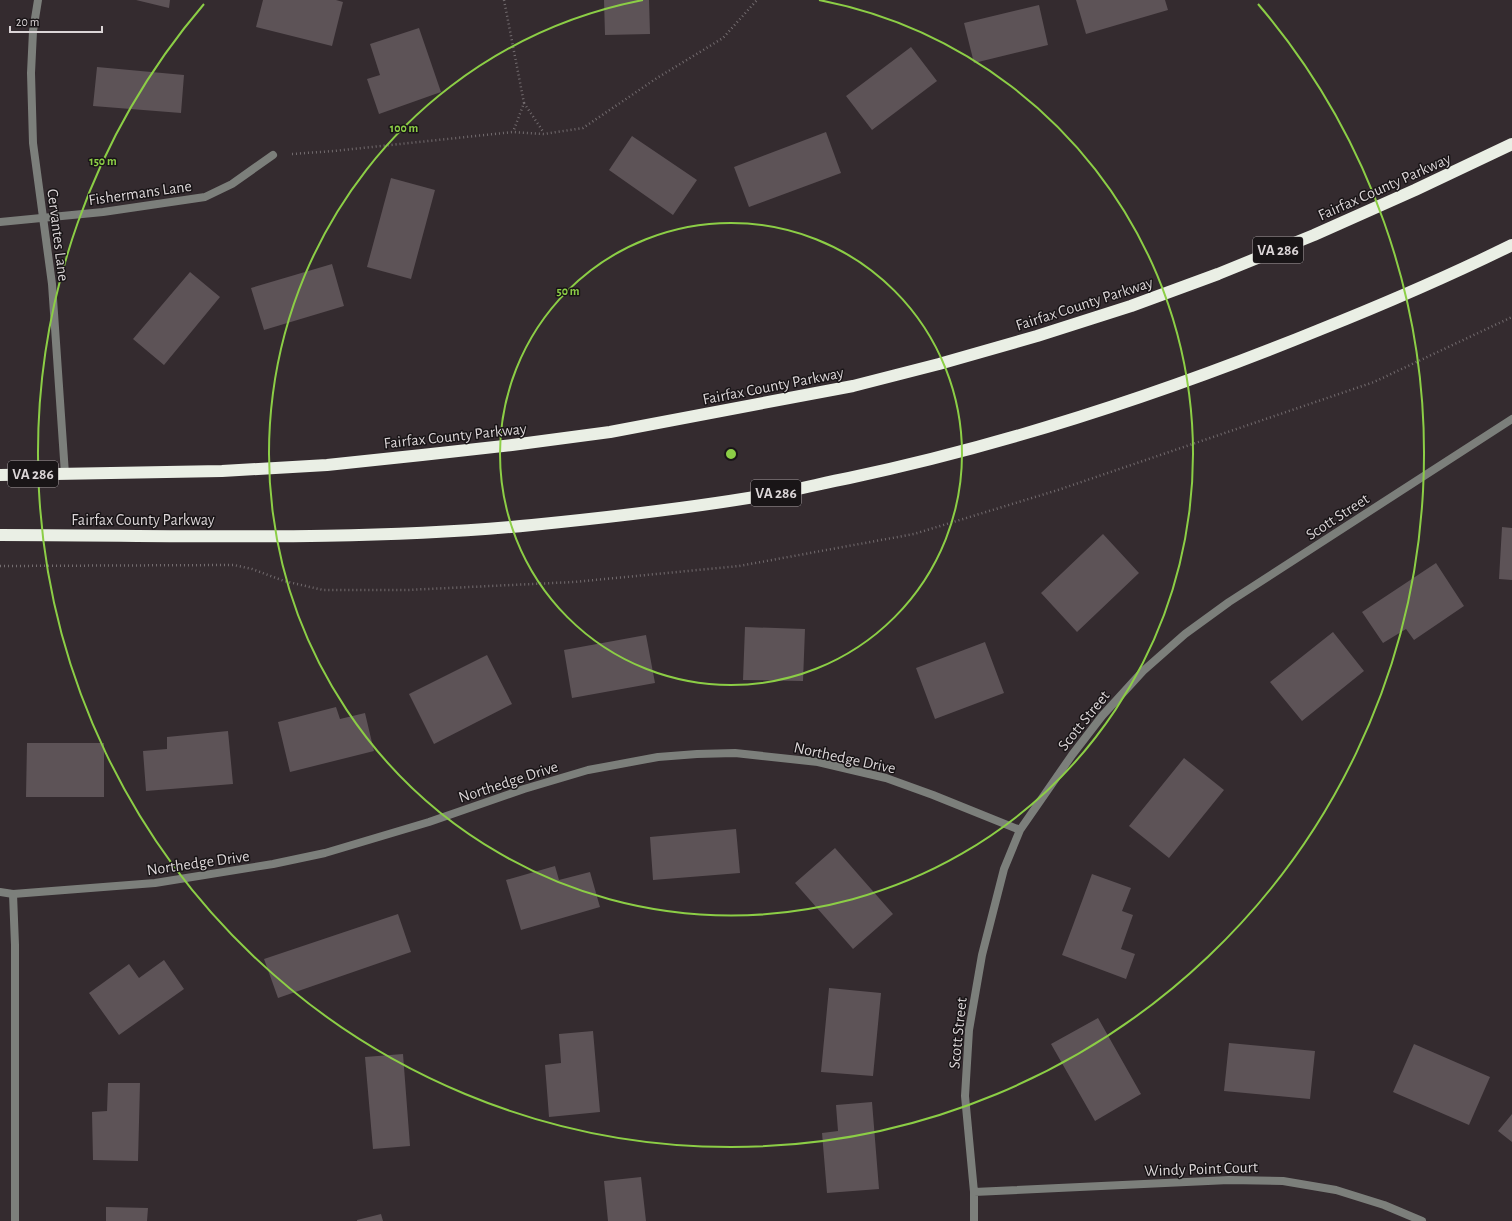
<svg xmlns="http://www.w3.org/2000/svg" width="1512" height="1221" font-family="'Alegreya Sans',sans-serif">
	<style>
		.building { fill: #5d5357 }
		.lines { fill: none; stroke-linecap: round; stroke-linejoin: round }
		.path { stroke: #736c6f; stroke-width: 2.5; stroke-dasharray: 1 3; stroke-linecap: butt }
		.street { stroke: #7c7f7b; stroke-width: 8 }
		.highway { stroke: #eaefe5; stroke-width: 12 }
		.ring { fill: none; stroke: #8cce46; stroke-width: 2 }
		.labels { text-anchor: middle; stroke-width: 3; stroke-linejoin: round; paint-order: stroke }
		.shield { fill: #191517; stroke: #a19b9d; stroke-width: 1 }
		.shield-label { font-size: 15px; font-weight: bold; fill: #dbd5d7 }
		.street-label { font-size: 16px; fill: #dbd5d7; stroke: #191517 }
		.centre { fill: #8cce46; stroke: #191517; stroke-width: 2 }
		.ring-label { font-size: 12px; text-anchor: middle; font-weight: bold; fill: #8cce46; stroke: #191517; stroke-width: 3; stroke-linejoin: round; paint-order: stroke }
	</style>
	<rect width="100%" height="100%" fill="#342b2f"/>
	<path class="building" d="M136 0H170L169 8Z
		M263 0H336L343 2 332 46 256 27Z
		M604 0H649L650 34 605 35Z
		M1076 0H1165L1168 10 1086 34Z
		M1039 5 1048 45 974 63 964 23Z
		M419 28 441 92 379 114 367 79 380 75 370 44Z
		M911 47 937 81 872 130 846 96Z
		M97 67 184 75 181 113 93 106Z
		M826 132 841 173 749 207 734 167Z
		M632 136 697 180 673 215 609 170Z
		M391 178 435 190 411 279 367 267Z
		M332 264 344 306 264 330 251 288Z
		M190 272 220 297 164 365 133 339Z
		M1502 527 1512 528V580L1499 579Z
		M1103 534 1139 573 1077 632 1041 593Z
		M1436 563 1464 606 1414 640 1406 629 1383 643 1362 612Z
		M745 627 805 629 803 681 743 680Z
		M1333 632 1364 671 1302 721 1270 682Z
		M646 635 655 683 572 698 564 650Z
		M985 642 1004 693 935 719 916 668Z
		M487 655 512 704 434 744 409 694Z
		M336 707 340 719 365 713 374 751 290 772 278 722Z
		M228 731 233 784 146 791 143 751 167 749V737Z
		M27 743H104V797H26Z
		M1184 758 1224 790 1169 858 1129 826Z
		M736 829 740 873 653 880 650 837Z
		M835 848 893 914 853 949 795 883Z
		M555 866 559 880 590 872 600 907 521 930 506 880Z
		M1092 874 1131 888 1122 911 1133 915 1121 949 1135 954 1126 979 1062 955Z
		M398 914 411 952 278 998 264 959Z
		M164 960 184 989 119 1035 89 993 129 964 139 978Z
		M829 988 881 993 873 1076 821 1072Z
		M1098 1018 1141 1094 1095 1121 1051 1044Z
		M593 1031 600 1112 549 1117 545 1065 561 1063 559 1034Z
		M1229 1043 1315 1051 1310 1099 1224 1091Z
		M1414 1044 1490 1077 1469 1125 1393 1092Z
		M403 1054 410 1146 373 1149 365 1057Z
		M108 1083H140L138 1161 93 1160 92 1112 107 1111Z
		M872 1102 879 1189 827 1193 822 1133 838 1131 836 1105Z
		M1512 1114V1142L1498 1131Z
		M641 1177 646 1221H608L604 1181Z
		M106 1207 148 1208 147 1221H106Z
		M381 1214 383 1221H357V1220Z"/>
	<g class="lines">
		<path class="path" d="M504 0 524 103 513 132
			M524 103 544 133
			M292 154 334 151 513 132 544 134 583 128 657 78 723 38 757 0
			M0 566 234 565 252 569 284 581 323 590H407L574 582 739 566 914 534 1058 490 1374 382 1512 317"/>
		<path class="street" d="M38 0 33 31 31 73 33 143 52 284 65 474
			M0 222 103 212 205 197 232 184 273 155
			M0 892 13 894 155 883 273 864 325 853 429 822 524 789 588 770 658 757 697 754 735 753 818 762 886 778 933 795 1020 830
			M13 894 15 945V1221
			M974 1192 1229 1180 1283 1181 1336 1190 1384 1205 1422 1221
			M974 1221V1192L965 1096 969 1030 982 955 1004 869 1020 830 1072 755 1102 716 1143 671 1185 634 1229 602 1512 419"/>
		<path class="highway" d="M0 475 222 471 327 465 422 455 512 445 610 432 853 386 939 364 1037 336 1131 306 1218 274 1314 235 1415 190 1512 144
			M0 535C177 535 355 542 532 525 612 517 693 508 772 494 798 489 824 483 849 478 1010 444 1167 392 1319 330 1384 304 1449 276 1512 245"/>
	</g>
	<g class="ring">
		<circle cx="731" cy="454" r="231"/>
		<path d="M819 0A462 462 0 1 1 643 0"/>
		<path d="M1258 4A693 693 0 1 1 204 4"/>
	</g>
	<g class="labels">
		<g class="shield">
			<rect x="1253" y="237" width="50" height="26" rx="3"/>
			<rect x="8" y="461" width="50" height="26" rx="3"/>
			<rect x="751" y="480" width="50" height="26" rx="3"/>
		</g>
		<g class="shield-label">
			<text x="1278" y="255">VA 286</text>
			<text x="33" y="479">VA 286</text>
			<text x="776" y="498">VA 286</text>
		</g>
		<g class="street-label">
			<text transform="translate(1384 186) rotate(-24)" y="6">Fairfax County Parkway</text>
			<text transform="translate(140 192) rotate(-8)" y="6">Fishermans Lane</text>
			<text transform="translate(59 235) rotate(83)" y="6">Cervantes Lane</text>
			<text transform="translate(1084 303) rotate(-18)" y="6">Fairfax County Parkway</text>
			<text transform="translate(773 385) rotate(-11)" y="6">Fairfax County Parkway</text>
			<text transform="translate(455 435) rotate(-6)" y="6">Fairfax County Parkway</text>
			<text transform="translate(1337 516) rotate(-33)" y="6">Scott Street</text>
			<text x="143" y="525">Fairfax County Parkway</text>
			<text transform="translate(1083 720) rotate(-51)" y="6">Scott Street</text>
			<text transform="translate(845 757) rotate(12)" y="6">Northedge Drive</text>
			<text transform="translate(508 781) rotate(-18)" y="6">Northedge Drive</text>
			<text transform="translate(198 862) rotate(-8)" y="6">Northedge Drive</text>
			<text transform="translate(957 1033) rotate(-84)" y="6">Scott Street</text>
			<text transform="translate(1201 1168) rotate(-2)" y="6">Windy Point Court</text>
		</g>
	</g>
	<circle cx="731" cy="454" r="6" class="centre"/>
	<g class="ring-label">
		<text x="404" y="132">100 m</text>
		<text x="103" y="165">150 m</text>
		<text x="568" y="295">50 m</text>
	</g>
	<path d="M10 26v6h92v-6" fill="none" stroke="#dbd5d7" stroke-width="2"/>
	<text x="16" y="26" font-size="12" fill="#dbd5d7" stroke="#191517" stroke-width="3" paint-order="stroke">20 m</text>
</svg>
